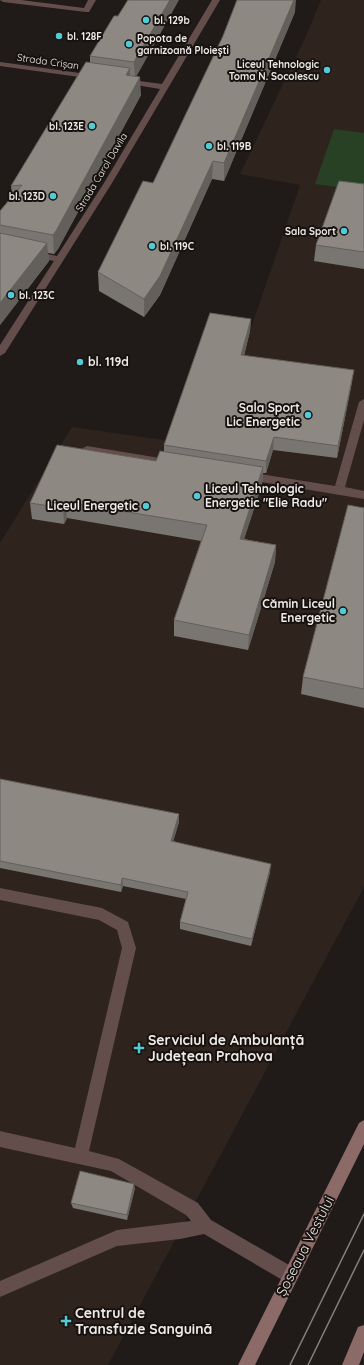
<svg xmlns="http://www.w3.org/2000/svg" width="364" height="1365" font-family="Quicksand,sans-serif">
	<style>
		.built { fill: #2e231d }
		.green { fill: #284125 }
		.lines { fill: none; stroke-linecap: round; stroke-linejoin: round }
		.service { fill: #634e4c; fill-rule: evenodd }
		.minor { fill: #634e4c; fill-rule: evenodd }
		.secondary { fill: #8b6a68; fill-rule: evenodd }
		.tram { stroke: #837f7c; stroke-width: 1.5 }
		.wall { fill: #797570 }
		.shaded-wall { fill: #635f5b }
		.building { fill: #8d8882; stroke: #635f5b }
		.poi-dot { fill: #52cbd7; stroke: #17120f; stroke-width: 1.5 }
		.labels { text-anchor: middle; stroke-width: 4; stroke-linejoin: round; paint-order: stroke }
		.far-poi-label { font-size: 10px; font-weight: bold; fill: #eeebe8; stroke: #17120f; text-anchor: start }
		.far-street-label { font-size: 10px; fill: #eeebe8; stroke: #17120f }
		.poi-label { font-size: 12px; font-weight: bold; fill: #eeebe8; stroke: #17120f; text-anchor: end }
		.near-poi-label { font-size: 14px; font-weight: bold; fill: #eeebe8; stroke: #17120f; text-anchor: start }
		.near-street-label { font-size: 14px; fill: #eeebe8; stroke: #17120f }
	</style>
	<rect width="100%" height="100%" fill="#201b18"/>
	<path class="built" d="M321 0H364V887L108 1365H0V543L72 427 220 448 250 331 300 185 240 174 306 36Z"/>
	<path class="green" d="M334 129 364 133V191L315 184Z"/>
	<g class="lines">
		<path class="service" d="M0 0H21L84 8 88 0H96L89 12H86L3 2Z
			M364 399V420L345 487 364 491V499L244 479 243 476 244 473 248 472 335 486 359 402Z
			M87 446 172 460 176 461 177 464 176 467 172 468 83 452 82 450 83 448Z
			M0 888 102 908 128 922 136 948 89 1151 119 1159 198 1203 211 1220 296 1269 298 1275 296 1281 290 1283 284 1281 204 1234 180 1239 117 1246 0 1297V1281L117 1230 191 1221 186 1215 111 1171 0 1147V1131L75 1148 122 948 117 930 99 920 0 900Z"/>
		<path class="minor" d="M212 0H220L112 183 5 353 0 356V345L54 261 0 250V244L57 256 104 183 160 89 124 83 120 81 124 79 162 84Z
			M0 62 94 75 98 77 94 79 0 66Z"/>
		<path class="secondary" d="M364 1120V1144L255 1365H238L359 1123Z
			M364 1325V1352L359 1365H342L358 1327Z"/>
		<path class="tram" d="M290 1365 364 1214
			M308 1365 364 1250"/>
	</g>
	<path class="wall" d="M128 0 136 76 141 95 58 249 54 254 48 253 49 261 0 325V211L12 196 11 186 90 63V56L118 16Z
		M295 12 224 181 212 179 160 295 144 317 99 291 98 272 153 183Z
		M364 184V269L314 261 316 245Z
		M251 319 250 331 244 356 352 382 337 458 273 450 266 473H263L262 484 244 539 276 545 275 562 248 650 174 636V620L201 541 67 518 64 524 32 519 30 503 156 461 164 452V445Z
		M364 508V708L301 694 303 677Z
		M0 779 179 822 173 841 270 872 251 946 180 929V922L186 899 123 886 121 892 0 868Z
		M135 1188 127 1220 73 1208 71 1203Z"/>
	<path class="shaded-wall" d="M170 0H179L135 79 134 62Z
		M294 0H296L295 12 224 181V163Z
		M130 68V86L126 75Z
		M140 77 141 95 58 249 54 254 53 235Z
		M213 161 212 179 160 295 144 317V299Z
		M47 243 49 261 0 325V303Z
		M251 319 250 331 241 367V355Z
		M354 370 352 382 337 458 338 446Z
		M274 437 273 450 266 473V461Z
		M263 467 262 484 239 555 240 539Z
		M66 502 67 518 64 524 63 508Z
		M276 545 275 562 248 650 249 635Z
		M179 814V822L171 849V841Z
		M271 864 270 872 251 946 252 939Z
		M122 878 123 886 121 892V885Z
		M134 1184 135 1188 127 1220V1215Z"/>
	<path class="building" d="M128 0H170L134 62 90 56 114 16H118Z
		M237 0H294L224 163 213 161 160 276 144 299 98 272 143 181 153 183 223 36Z
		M86 62 130 68 126 75 140 77 56 231 53 235 0 225V211L22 185 11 186Z
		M339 181 364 184V252L316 245Z
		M0 233 47 243 0 303Z
		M210 313 251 319 241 355 354 370 338 446 274 437 266 461 164 445Z
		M57 445 156 461 160 451 263 467 240 539 276 545 249 635 174 620 207 525 66 502 63 508 30 503Z
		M348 505 364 508V689L303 677Z
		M0 779 179 814 171 841 271 864 252 939 180 922 188 892 122 878 121 885 0 861Z
		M80 1171 134 1184 127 1215 71 1203Z"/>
	<g class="poi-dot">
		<circle cx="146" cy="20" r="4"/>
		<circle cx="59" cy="36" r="4"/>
		<circle cx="129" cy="44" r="4"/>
		<circle cx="327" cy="70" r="4"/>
		<circle cx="92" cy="126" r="4"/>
		<circle cx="209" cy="146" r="4"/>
		<circle cx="53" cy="196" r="4"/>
		<circle cx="344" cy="231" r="4"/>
		<circle cx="152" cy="246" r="4"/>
		<circle cx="11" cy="295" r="4"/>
		<circle cx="80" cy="362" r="4"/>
		<circle cx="308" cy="415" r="4"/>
		<circle cx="197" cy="496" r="4"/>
		<circle cx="146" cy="506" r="4"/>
		<circle cx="343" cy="611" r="4"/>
		<path d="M137 1042h4v4h4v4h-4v4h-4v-4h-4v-4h4z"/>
		<path d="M64 1315h4v4h4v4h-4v4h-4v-4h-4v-4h4z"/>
	</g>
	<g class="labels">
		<g class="far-poi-label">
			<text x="154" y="24">bl. 129b</text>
			<text x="67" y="40">bl. 128F</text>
			<text x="137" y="42">Popota de<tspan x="137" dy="12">garnizoană Ploiești</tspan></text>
			<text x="319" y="68" text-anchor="end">Liceul Tehnologic<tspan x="319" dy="12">Toma N. Socolescu</tspan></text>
			<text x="84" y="130" text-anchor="end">bl. 123E</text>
			<text x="217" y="150">bl. 119B</text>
			<text x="45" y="200" text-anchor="end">bl. 123D</text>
			<text x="336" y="235" text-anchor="end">Sala Sport</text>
			<text x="160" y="250">bl. 119C</text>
			<text x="19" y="299">bl. 123C</text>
		</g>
		<g class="far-street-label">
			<text transform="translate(48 61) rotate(8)" y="4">Strada Crișan</text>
			<text transform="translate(101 172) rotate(-59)" y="4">Strada Carol Davila</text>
		</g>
		<g class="poi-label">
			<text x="88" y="366" text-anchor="start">bl. 119d</text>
			<text x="300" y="412">Sala Sport<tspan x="300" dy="14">Lic Energetic</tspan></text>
			<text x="205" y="493" text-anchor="start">Liceul Tehnologic<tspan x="205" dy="14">Energetic "Elie Radu"</tspan></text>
			<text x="138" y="510">Liceul Energetic</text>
			<text x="335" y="608">Cămin Liceul<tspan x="335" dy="14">Energetic</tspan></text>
		</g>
		<g class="near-poi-label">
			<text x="148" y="1045">Serviciul de Ambulanță<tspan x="148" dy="16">Județean Prahova</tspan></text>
			<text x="75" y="1318">Centrul de<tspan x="75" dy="16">Transfuzie Sanguină</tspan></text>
		</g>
		<g class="near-street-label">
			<text transform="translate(305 1246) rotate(-63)" y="5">Șoseaua Vestului</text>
		</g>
	</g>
</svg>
